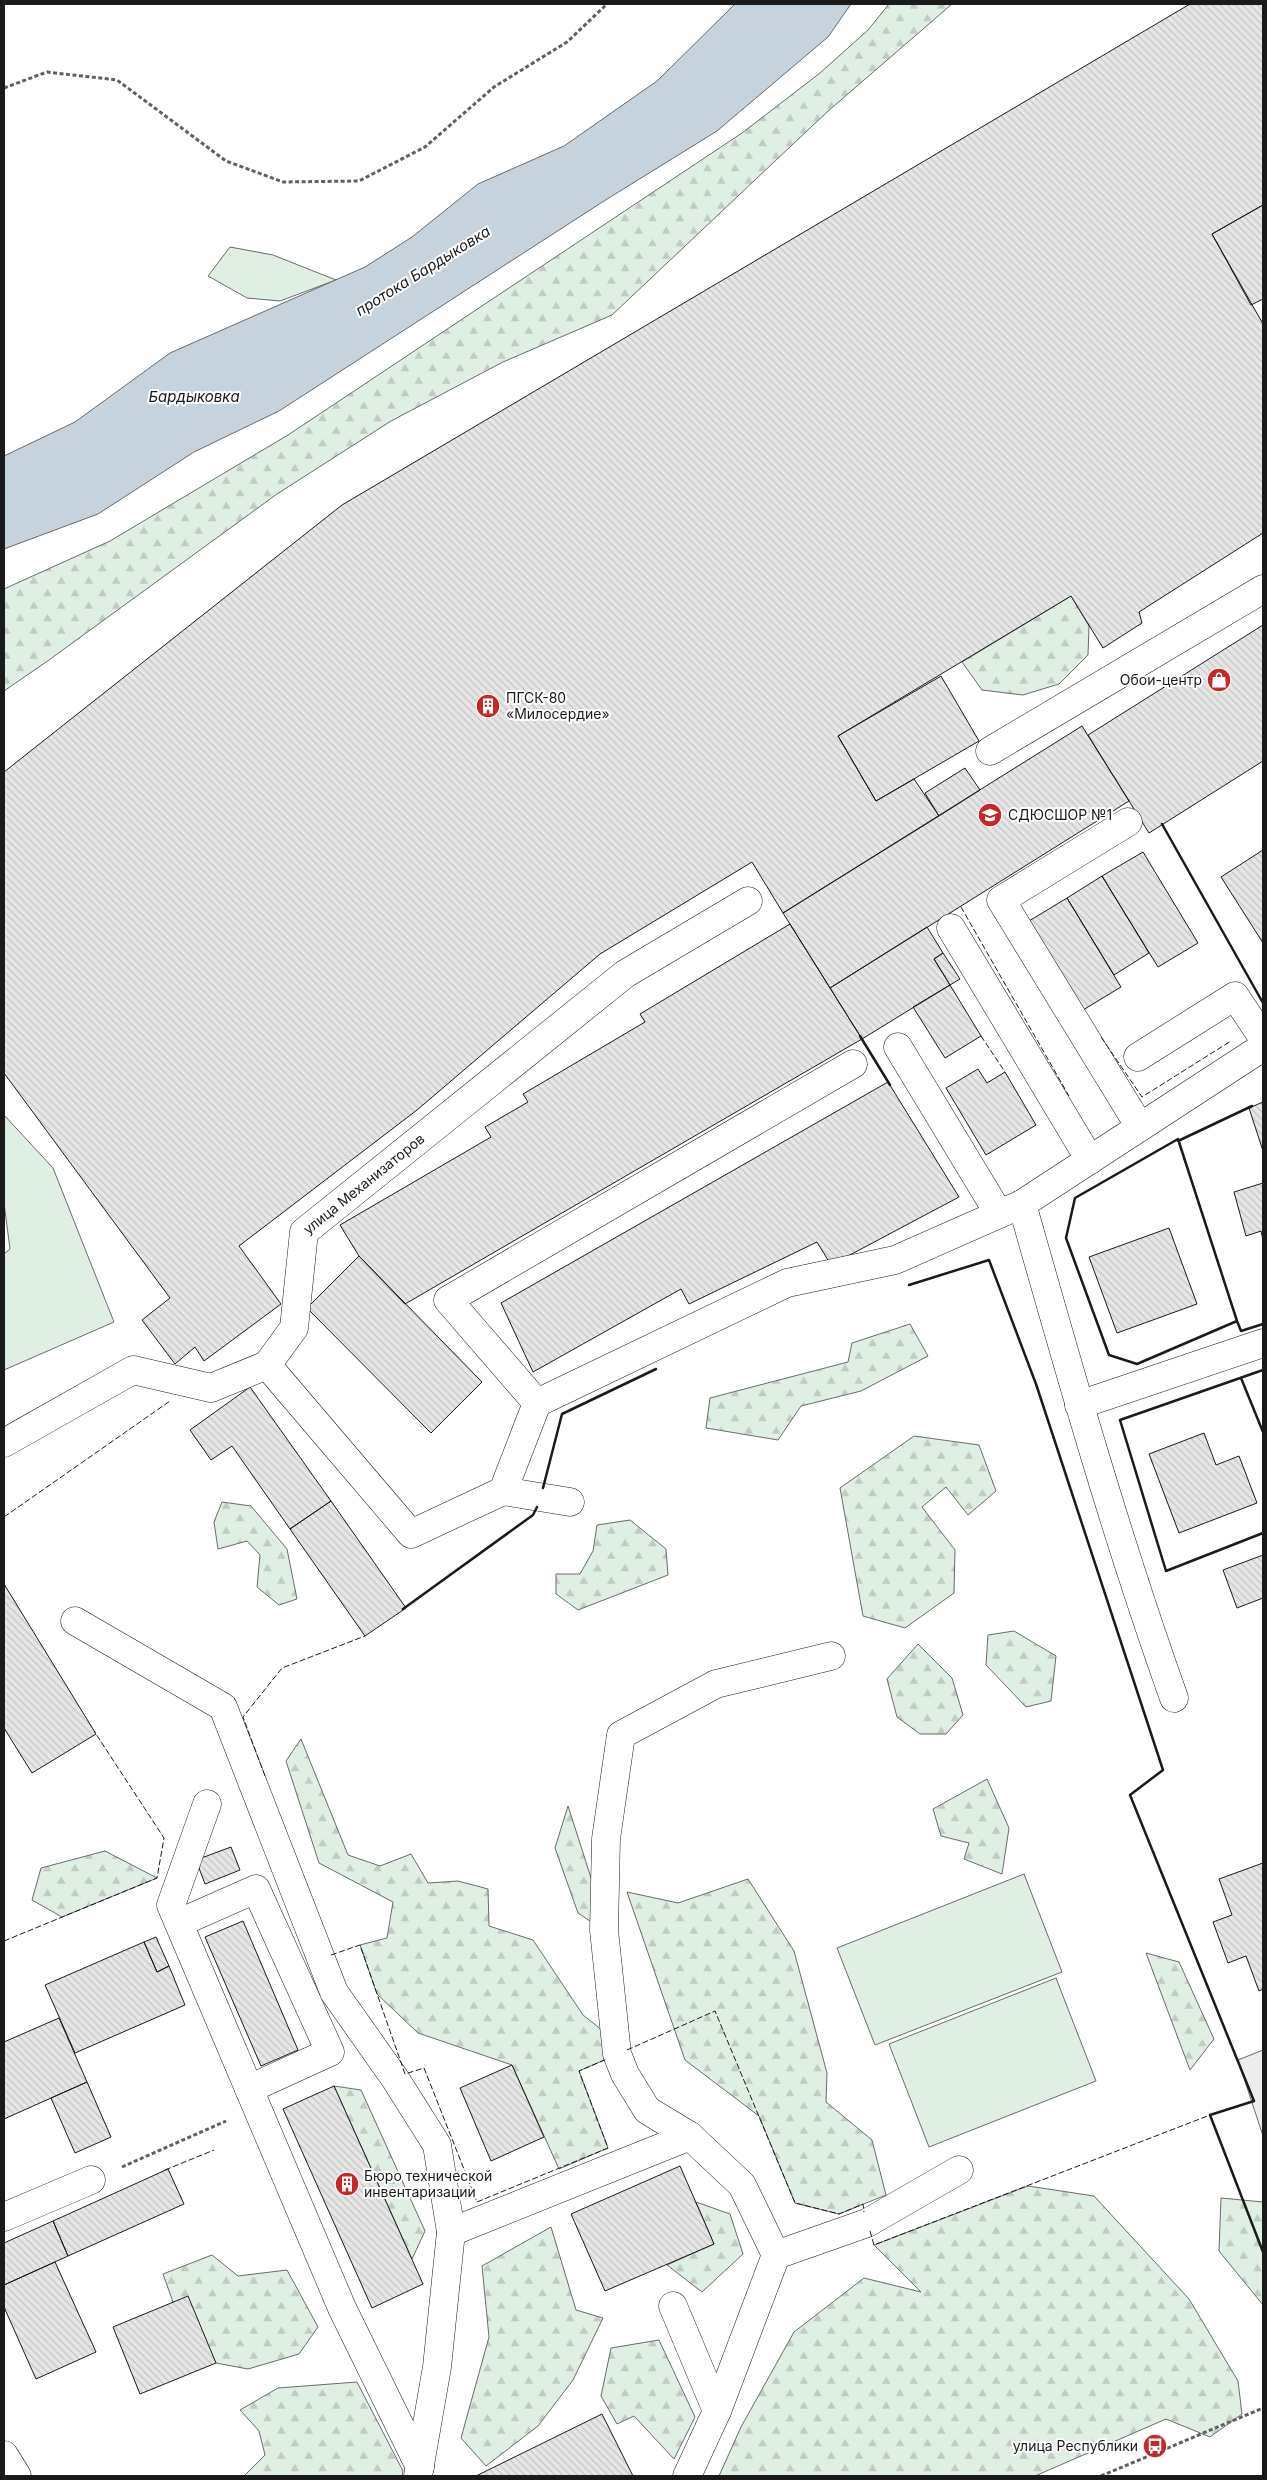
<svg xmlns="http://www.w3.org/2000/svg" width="1267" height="2480" font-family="Inter,sans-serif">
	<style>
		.grass { fill: #e0efe3; stroke: #6a6a6a }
		.forest { fill: url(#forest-firs); stroke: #6a6a6a }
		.parking { fill: #ededed; stroke: #6a6a6a }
		.water { fill: #c6d2dc; stroke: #6a6a6a }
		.building { fill: url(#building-back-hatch); stroke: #1a1a1a }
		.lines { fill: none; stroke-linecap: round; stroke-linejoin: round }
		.minor-casing { stroke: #1a1a1a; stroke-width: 29 }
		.path { stroke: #5f5f5f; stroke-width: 3; stroke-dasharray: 4 2.5; stroke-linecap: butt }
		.minor { stroke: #fff; stroke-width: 28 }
		.fence { stroke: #1a1a1a; stroke-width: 1; stroke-dasharray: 6 2.5; stroke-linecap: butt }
		.wall { stroke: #1a1a1a; stroke-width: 2.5 }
		.labels { text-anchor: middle; stroke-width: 4; stroke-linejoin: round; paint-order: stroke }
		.poi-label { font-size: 14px; fill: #1a1a1a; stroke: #fff; text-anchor: start }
		.street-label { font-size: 14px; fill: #1a1a1a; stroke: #fff }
		.water-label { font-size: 15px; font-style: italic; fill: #1a1a1a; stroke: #fff }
	</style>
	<defs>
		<pattern id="forest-firs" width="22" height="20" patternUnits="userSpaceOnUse" patternTransform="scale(1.25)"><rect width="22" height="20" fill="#e0efe3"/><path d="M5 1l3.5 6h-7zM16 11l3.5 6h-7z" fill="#c0ccc2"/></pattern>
		<pattern id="building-back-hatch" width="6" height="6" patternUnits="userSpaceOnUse" patternTransform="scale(1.25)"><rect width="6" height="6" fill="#e6e6e6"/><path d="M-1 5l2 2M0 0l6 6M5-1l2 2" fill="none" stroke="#c5c5c5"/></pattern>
	</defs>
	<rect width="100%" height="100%" fill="#fff"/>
	<path class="grass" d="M230 247 273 255 336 280 280 301 247 298 208 276Z
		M4 1115 53 1168 114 1322 4 1370V1254L10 1249 4 1203Z
		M1024 1874 1062 1972 875 2045 837 1948Z
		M1056 1978 1096 2081 929 2147 889 2044Z"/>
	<path class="forest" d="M889 4H952L827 112 612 315 503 362 391 421 277 494 49 660 4 691V589L110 541 288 435 742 133 820 73 868 30Z
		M1071 596 1089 626 1088 655 1059 684 1023 695 982 690 962 662Z
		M910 1324 928 1356 861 1391 801 1406 778 1440 706 1428 710 1398 848 1362 852 1343Z
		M914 1436 979 1445 996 1491 968 1515 946 1487 922 1507 955 1550 954 1593 905 1628 863 1616 840 1488Z
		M222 1502 251 1506 287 1549 297 1599 279 1605 257 1587 260 1555 247 1541 218 1549 214 1522Z
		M630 1520 666 1549 668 1575 578 1610 556 1594V1574H580L593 1551 597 1525Z
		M1014 1631 1056 1656 1051 1701 1026 1707 986 1665 988 1635Z
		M918 1644 952 1678 963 1715 946 1734H920L897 1717 887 1679Z
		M301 1739 348 1855 380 1866 411 1854 428 1883 458 1881 488 1889 489 1926 533 1940 583 2015 627 2050 579 2071 608 2148 559 2169 512 2065 418 2033 377 1994 360 1945 387 1938 393 1902 319 1863 286 1761Z
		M987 1779 1009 1828 1002 1874 964 1859 969 1843 941 1836 933 1809Z
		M568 1806 609 1934 578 1913 555 1848Z
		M105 1851 157 1878 62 1917 32 1900 41 1868Z
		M748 1879 794 1951 827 2073 826 2102 872 2140 886 2195 839 2214 795 2203 759 2116 685 2060 627 1892 678 1903Z
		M1146 1953 1179 1962 1214 2039 1190 2070Z
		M334 2086 361 2090 425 2231 412 2259Z
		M1028 2186 1094 2196 1189 2299 1238 2381 1242 2414 1210 2437 1166 2419 1035 2476H719L741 2427 794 2332 864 2278 921 2292 874 2245Z
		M1221 2198 1263 2202V2305L1219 2251Z
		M696 2202 730 2214 743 2254 702 2292 667 2265 714 2244Z
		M551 2227 576 2310 603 2318 573 2380 538 2426 486 2466 461 2438 489 2337 482 2266Z
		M212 2255 238 2276 287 2270 318 2327 299 2354 248 2369 216 2363 173 2302 163 2274Z
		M659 2340 695 2417 674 2459 634 2416 617 2424 601 2396 611 2348Z
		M357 2382 403 2471 402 2476H244L265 2455 259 2431 240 2410 278 2388Z"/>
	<path class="parking" d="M1263 2050V2136L1238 2060Z"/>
	<path class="water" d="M735 4H851L828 37 717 131 604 201 279 411 194 452 98 514 4 549V456L75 422 170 353 365 267 412 237 478 184 564 146 657 81Z"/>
	<path class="building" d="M1190 4H1263V205L1212 234 1263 324V533L1139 612 1142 623 1103 648 1071 596 838 736 876 801 914 779 939 816 783 913 752 862 600 954 417 1110 239 1246 281 1304 204 1361 195 1347 175 1364 142 1320 170 1298 4 1073V772L342 505Z
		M1263 205V299L1251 305 1212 234Z
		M1263 625V761L1149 833 1088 735Z
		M941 676 979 741 876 801 838 736Z
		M1082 726 1129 801 830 988 783 913Z
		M965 768 980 790 939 816 925 793Z
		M1263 850V943L1221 877Z
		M1143 852 1198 943 1158 967 1102 876Z
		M1102 876 1149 953 1114 975 1067 898Z
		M1067 898 1121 987 1083 1010 1029 921Z
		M790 924 862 1039 405 1304 359 1256 340 1225 491 1137 485 1127 528 1102 523 1094 645 1022 640 1014Z
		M927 927 943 953 934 959 950 985 862 1039 830 988Z
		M943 953 960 979 950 985 934 959Z
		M950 985 981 1036 945 1058 913 1007Z
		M978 1069 987 1083 1005 1072 1036 1125 986 1155 946 1088Z
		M888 1082 959 1197 831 1265 817 1242 689 1304 681 1289 533 1372 501 1303Z
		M1263 1102V1151L1249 1108Z
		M1263 1183V1240L1261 1231 1246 1236 1234 1192Z
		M1169 1228 1197 1304 1117 1333 1089 1257Z
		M359 1256 482 1382 431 1433 307 1308Z
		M250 1387 331 1501 290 1529 232 1446 211 1460 190 1430Z
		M1204 1433 1216 1465 1239 1456 1257 1503 1179 1533 1149 1454Z
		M331 1501 406 1608 365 1636 290 1529Z
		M1263 1555V1598L1237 1608 1223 1570Z
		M4 1584 96 1734 32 1773 4 1728Z
		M231 1847 240 1870 205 1884 196 1860Z
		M1263 1863V1989L1259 1991 1246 1956 1228 1963 1213 1922 1232 1915 1219 1879Z
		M243 1921 298 2050 261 2066 205 1937Z
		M156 1937 169 1966 157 1972 144 1942Z
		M144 1942 157 1972 169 1966 185 2005 75 2053 45 1985Z
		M59 2018 87 2082 4 2119V2042Z
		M512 2065 544 2137 491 2161 460 2088Z
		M87 2082 111 2137 75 2153 51 2098Z
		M334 2086 423 2284 372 2308 283 2109Z
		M680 2166 714 2244 605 2291 571 2214Z
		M168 2169 184 2204 68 2256 53 2221Z
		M53 2221 68 2256 4 2285V2243Z
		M55 2262 96 2352 36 2379 4 2307V2285Z
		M188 2296 216 2363 140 2394 113 2327Z
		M602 2414 633 2476H476Z"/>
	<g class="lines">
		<g class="minor-casing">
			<g id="minor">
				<path d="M990 751 1263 589"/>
				<path d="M1128 822 1001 900 1140 1127"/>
				<path d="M951 928 1090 1160"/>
				<path d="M898 1047 999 1214"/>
				<path d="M1138 1057 1235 996 1263 1038"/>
				<path d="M1022 1204C1069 1370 1116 1536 1174 1698"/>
				<path d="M267 1365 411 1534 503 1491 537 1403 787 1283 895 1260 1022 1204 1263 1047"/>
				<path d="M537 1403 448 1300 853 1064"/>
				<path d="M1079 1405 1263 1343"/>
				<path id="s1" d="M4 1443 133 1370 211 1388 267 1365 294 1328 304 1232 625 974 748 901"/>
				<path d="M503 1491 570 1502"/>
				<path d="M75 1621 223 1707 334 1992 396 2080 437 2145 451 2232 437 2367 418 2476"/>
				<path d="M207 1804 171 1905 342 2308 420 2467"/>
				<path d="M179 1923 256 1889 330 2052 249 2089"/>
				<path d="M4 2217 91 2180"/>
				<path d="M451 2232 690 2136"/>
				<path d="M776 2255 867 2223 959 2170"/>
				<path d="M673 2306 717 2411"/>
				<path d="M4 2455 17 2476"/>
				<path d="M687 2476 717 2411 776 2255 742 2185 690 2136 647 2110 625 2074 617 2054 604 1930 606 1839 621 1735 716 1684 831 1656"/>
			</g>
		</g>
		<path class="path" d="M4 88 47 72 117 80 226 161 283 182 359 181 425 147 494 87 567 42 607 4
			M122 2167 226 2121
			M1101 2476 1263 2408"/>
		<use href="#minor" class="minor"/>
		<path class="fence" d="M961 907 1069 1096
			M981 1036 1005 1072
			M1101 1037 1142 1097 1231 1041
			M4 1517 170 1401
			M265 1776 243 1717 282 1668 365 1636
			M4 1941 157 1878 164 1838 94 1731
			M331 1955 360 1945 405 2074 424 2068 477 2202 608 2148 579 2071 607 2059
			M627 2050 715 2011 795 2203 839 2214 863 2204 864 2212
			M165 2170 214 2150
			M870 2231 874 2245 1210 2115"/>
		<path class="wall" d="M1162 824 1263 1003
			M860 1036 890 1085
			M1178 1139 1237 1321 1137 1364 1109 1355 1066 1238 1075 1198Z
			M1178 1141 1252 1106
			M909 1285 989 1260 1036 1384 1163 1770 1130 1795 1254 2101 1210 2115 1263 2252
			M1237 1321 1241 1331 1263 1324
			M1263 1370 1120 1420 1166 1571 1263 1533
			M1241 1378 1263 1432
			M543 1488 562 1414 656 1369
			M403 1609 533 1515 537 1507"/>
	</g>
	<defs>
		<g id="shop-disc" transform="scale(1.25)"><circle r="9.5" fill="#c62828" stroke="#fff"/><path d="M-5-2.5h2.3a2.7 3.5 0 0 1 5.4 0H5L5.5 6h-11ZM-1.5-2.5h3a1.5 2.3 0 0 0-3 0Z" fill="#fff"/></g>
		<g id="building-disc" transform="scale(1.25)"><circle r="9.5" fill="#c62828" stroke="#fff"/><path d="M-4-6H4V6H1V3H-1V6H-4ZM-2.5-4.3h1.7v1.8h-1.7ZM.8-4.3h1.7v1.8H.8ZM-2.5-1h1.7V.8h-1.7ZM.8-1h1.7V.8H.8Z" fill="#fff"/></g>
		<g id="school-disc" transform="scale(1.25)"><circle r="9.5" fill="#c62828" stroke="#fff"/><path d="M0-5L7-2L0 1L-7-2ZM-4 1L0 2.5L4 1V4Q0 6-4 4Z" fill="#fff"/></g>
		<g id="bus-disc" transform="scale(1.25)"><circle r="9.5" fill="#c62828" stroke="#fff"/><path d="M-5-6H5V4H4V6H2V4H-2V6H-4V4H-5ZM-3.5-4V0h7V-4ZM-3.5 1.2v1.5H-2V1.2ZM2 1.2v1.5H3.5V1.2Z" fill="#fff"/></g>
	</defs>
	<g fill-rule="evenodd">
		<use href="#shop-disc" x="1219" y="680"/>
		<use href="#building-disc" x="488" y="706"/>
		<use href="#school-disc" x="990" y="815"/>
		<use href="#building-disc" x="347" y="2184"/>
		<use href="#bus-disc" x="1155" y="2446"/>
	</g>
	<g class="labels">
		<g class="poi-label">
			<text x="1202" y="685" text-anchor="end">Обои-центр</text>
			<text x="506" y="703">ПГСК-80<tspan x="506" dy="16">«Милосердие»</tspan></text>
			<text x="1008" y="820">СДЮСШОР №1</text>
			<text x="364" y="2181">Бюро технической<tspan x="364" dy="16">инвентаризации</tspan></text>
			<text x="1138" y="2451" text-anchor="end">улица Республики</text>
		</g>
		<g class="street-label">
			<text dy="5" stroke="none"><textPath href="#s1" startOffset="508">улица Механизаторов</textPath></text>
		</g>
		<g class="water-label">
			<text transform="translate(423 271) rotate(-32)" y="5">протока Бардыковка</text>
			<text x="194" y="402">Бардыковка</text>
		</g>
	</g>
	<rect width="1267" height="2480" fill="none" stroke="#1a1a1a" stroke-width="10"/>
</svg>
